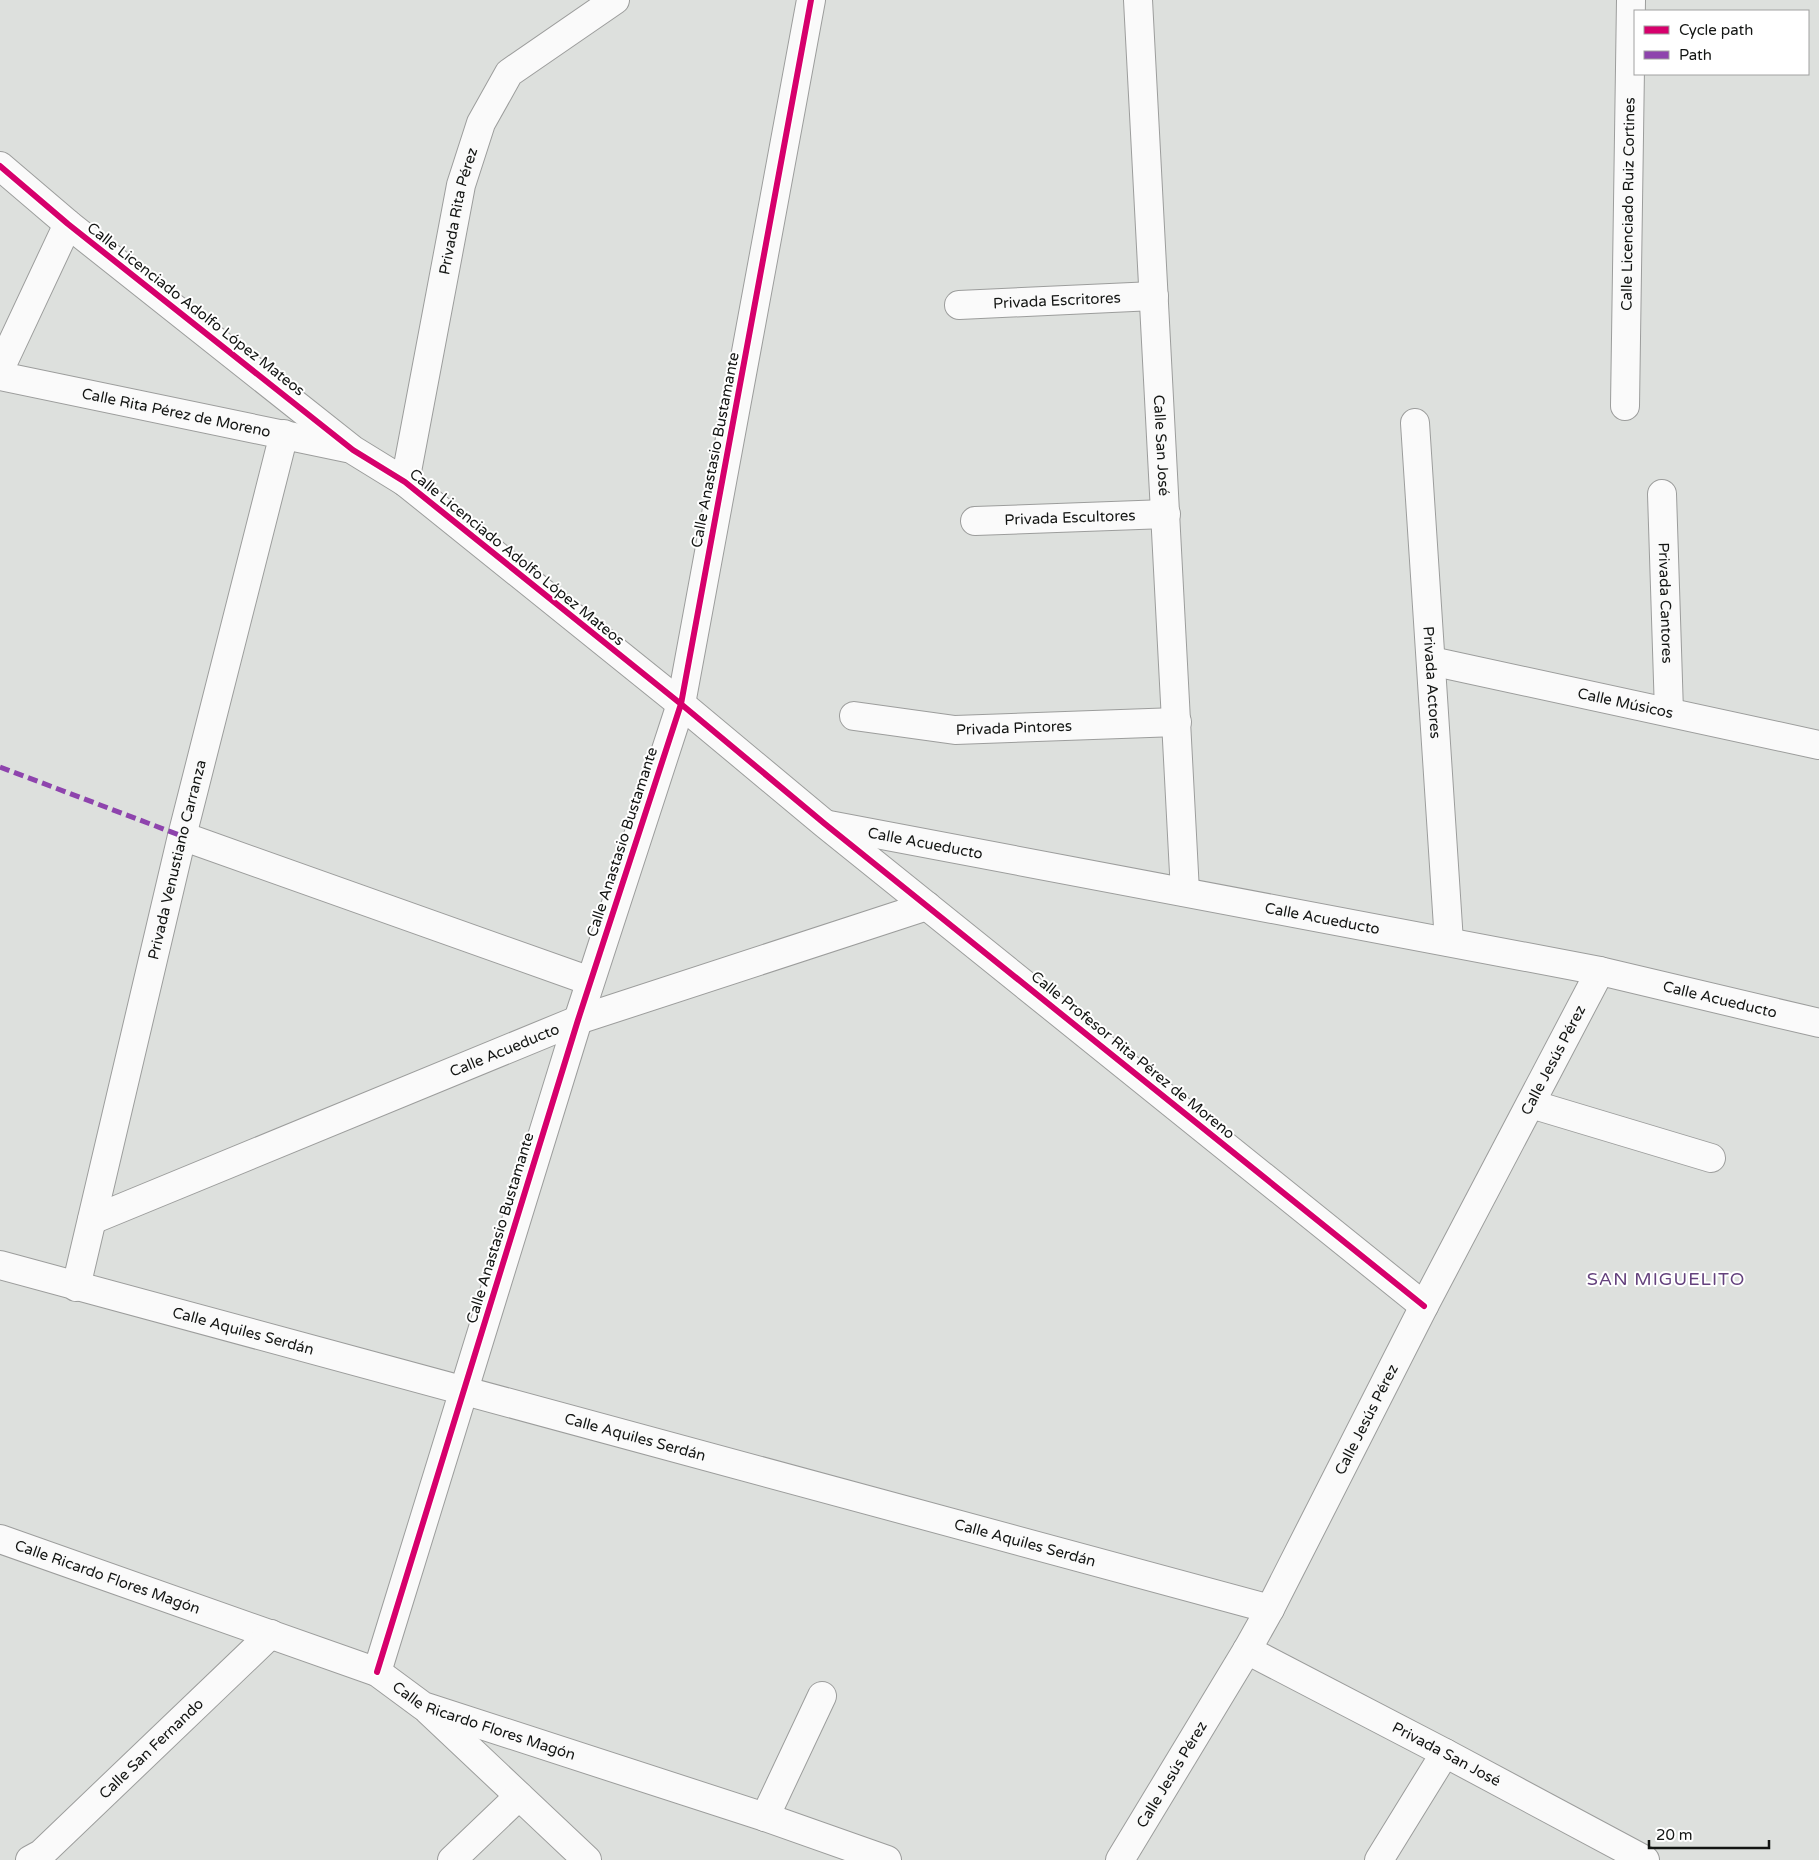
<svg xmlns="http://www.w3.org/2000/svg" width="1819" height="1860" font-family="'Varela Round',sans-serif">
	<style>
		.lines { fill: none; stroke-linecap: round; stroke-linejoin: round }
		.minor-casing { stroke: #9c9d9c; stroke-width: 30 }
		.minor { stroke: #fafafa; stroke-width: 28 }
		.quiet { stroke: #8e44ad; stroke-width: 5; stroke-dasharray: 10 5; stroke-linecap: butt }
		.cycleway-casing { stroke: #fff; stroke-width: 9 }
		.cycleway { stroke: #d6006c; stroke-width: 6 }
		.labels { text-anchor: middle; stroke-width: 4; stroke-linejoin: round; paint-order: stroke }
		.street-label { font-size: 15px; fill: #131513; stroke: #fff }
		.quarter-label { font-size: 18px; letter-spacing: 1px; fill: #64427d; stroke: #fff }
	</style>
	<rect width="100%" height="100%" fill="#dde0dd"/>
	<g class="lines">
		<g class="minor-casing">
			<g id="minor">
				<path id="s1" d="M1138 0 1185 892"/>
				<path d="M0 166 68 224 353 450 405 482 681 704 825 824 1424 1306"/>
				<path id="s2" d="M959 305 1154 296"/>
				<path d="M0 369 68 224"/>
				<path id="s3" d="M0 376 347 448"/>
				<path id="s4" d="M1625 406 1631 0"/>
				<path id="s5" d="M1415 423 1449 942"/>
				<path id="s6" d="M405 482 461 185 481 123 509 73 615 0"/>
				<path id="s7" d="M1662 494 1669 712"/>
				<path id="s8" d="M975 521 1166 514"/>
				<path id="s9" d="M1431 661 1819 745"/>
				<path id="s10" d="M854 716 955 730 1177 722"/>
				<path id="s11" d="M829 825 1600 971 1819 1023"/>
				<path d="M182 836 590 981"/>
				<path d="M1531 1104 1711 1158"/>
				<path id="s12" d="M92 1220 578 1020 927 906"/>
				<path id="s13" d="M0 1265 1270 1609"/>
				<path id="s14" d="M76 1287 182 836 284 434"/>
				<path id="s15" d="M0 1539 377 1672 423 1706 765 1817 887 1860"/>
				<path id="s16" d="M1247 1650 1445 1753 1645 1860"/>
				<path d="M377 1672 578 1020 681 704 811 0"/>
				<path d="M428 1710 587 1860"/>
				<path d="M765 1817 822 1696"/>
				<path id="s17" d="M30 1860 41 1854 271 1634"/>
				<path d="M452 1860 519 1796"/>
				<path id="s18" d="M1120 1860 1247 1650 1270 1609 1424 1306 1600 971"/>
				<path d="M1379 1860 1445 1753"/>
			</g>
		</g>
		<use href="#minor" class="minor"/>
		<path class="quiet" d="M0 767 182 836"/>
		<g class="cycleway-casing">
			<path id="cycleway" d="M0 166 68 224 353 450 405 482 681 704 825 824 1424 1306
				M377 1672 578 1020 681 704 811 0"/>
		</g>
		<use href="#cycleway" class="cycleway"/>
	</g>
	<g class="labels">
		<g class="street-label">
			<text dy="5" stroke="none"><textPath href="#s4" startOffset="202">Calle Licenciado Ruiz Cortines</textPath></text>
			<text dy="5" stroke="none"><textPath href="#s6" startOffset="276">Privada Rita Pérez</textPath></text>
			<text dy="5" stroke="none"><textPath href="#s2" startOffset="98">Privada Escritores</textPath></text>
			<text transform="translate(196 309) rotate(38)" y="5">Calle Licenciado Adolfo López Mateos</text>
			<text dy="5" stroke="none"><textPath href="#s3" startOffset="180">Calle Rita Pérez de Moreno</textPath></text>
			<text dy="5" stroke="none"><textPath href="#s1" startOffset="446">Calle San José</textPath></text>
			<text transform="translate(715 450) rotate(-79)" y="5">Calle Anastasio Bustamante</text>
			<text dy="5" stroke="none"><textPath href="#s8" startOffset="95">Privada Escultores</textPath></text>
			<text transform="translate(517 557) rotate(39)" y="5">Calle Licenciado Adolfo López Mateos</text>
			<text dy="5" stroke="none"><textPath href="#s7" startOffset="109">Privada Cantores</textPath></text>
			<text dy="5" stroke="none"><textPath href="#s5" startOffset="260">Privada Actores</textPath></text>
			<text dy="5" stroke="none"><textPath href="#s9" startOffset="199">Calle Músicos</textPath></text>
			<text dy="5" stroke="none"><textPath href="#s10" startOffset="161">Privada Pintores</textPath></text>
			<text transform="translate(622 842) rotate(-72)" y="5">Calle Anastasio Bustamante</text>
			<text dy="5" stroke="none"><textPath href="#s11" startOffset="98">Calle Acueducto</textPath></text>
			<text dy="5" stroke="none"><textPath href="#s14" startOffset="439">Privada Venustiano Carranza</textPath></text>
			<text dy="5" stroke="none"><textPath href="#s11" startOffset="502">Calle Acueducto</textPath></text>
			<text dy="5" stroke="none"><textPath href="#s11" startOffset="908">Calle Acueducto</textPath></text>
			<text dy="5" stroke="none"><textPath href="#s12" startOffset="446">Calle Acueducto</textPath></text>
			<text transform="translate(1133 1055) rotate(39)" y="5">Calle Profesor Rita Pérez de Moreno</text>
			<text dy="5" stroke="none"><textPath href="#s18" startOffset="910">Calle Jesús Pérez</textPath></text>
			<text transform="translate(500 1228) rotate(-73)" y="5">Calle Anastasio Bustamante</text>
			<text dy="5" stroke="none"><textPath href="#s13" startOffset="252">Calle Aquiles Serdán</textPath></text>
			<text dy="5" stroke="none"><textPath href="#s18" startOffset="505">Calle Jesús Pérez</textPath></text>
			<text dy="5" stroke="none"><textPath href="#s13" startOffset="658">Calle Aquiles Serdán</textPath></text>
			<text dy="5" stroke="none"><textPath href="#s13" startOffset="1062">Calle Aquiles Serdán</textPath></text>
			<text dy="5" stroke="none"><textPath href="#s15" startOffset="114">Calle Ricardo Flores Magón</textPath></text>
			<text dy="5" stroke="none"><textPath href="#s15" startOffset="519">Calle Ricardo Flores Magón</textPath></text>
			<text dy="5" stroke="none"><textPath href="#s17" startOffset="165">Calle San Fernando</textPath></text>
			<text dy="5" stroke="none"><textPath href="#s16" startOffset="225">Privada San José</textPath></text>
			<text dy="5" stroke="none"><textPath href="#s18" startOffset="100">Calle Jesús Pérez</textPath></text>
		</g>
		<g class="quarter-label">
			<text x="1666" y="1285">SAN MIGUELITO</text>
		</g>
	</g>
	<rect x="1634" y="10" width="175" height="65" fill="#ffffff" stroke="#a1a1a1"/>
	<rect x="1644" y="26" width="25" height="8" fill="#d6006c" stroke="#a1a1a1"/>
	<text x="1679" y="35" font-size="15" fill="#131513">Cycle path</text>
	<rect x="1644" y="51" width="25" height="8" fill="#8e44ad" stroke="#a1a1a1"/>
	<text x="1679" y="60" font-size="15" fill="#131513">Path</text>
	<path d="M1649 1840v8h120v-8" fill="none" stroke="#131513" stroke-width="2.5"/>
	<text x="1656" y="1840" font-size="15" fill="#131513" stroke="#ffffff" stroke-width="4" paint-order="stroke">20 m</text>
</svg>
